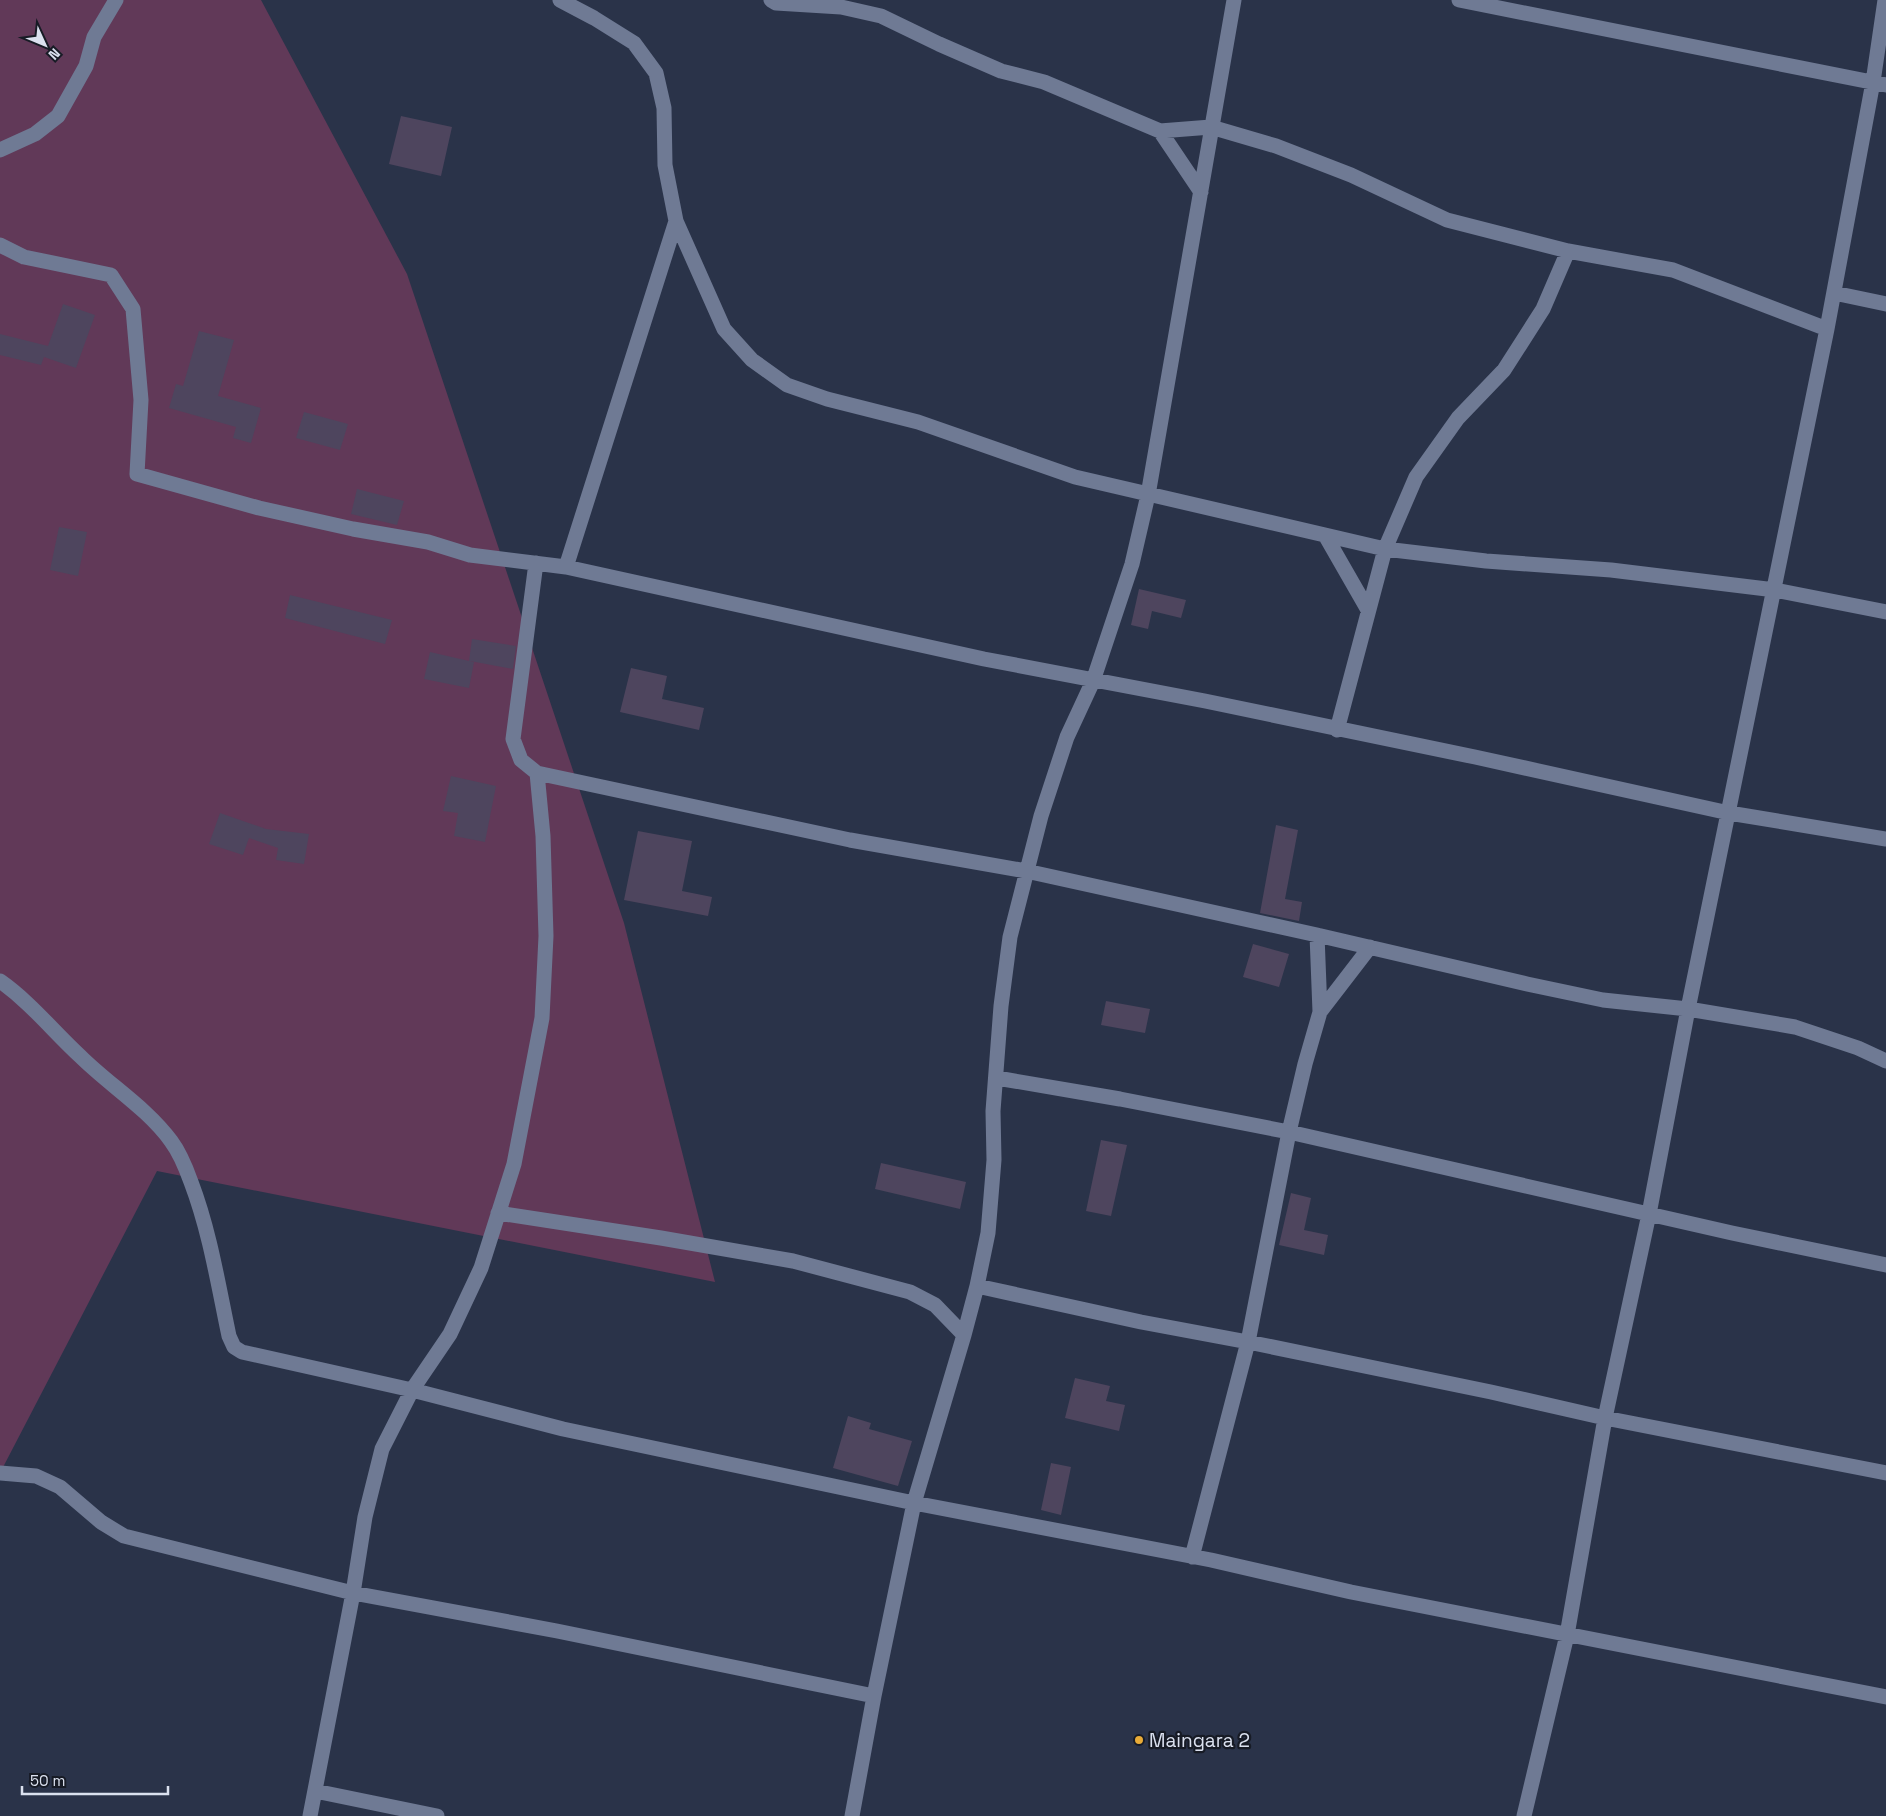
<svg xmlns="http://www.w3.org/2000/svg" width="1886" height="1816" font-family="'Space Grotesk',sans-serif">
	<style>
		.green { fill: #613958 }
		.building { fill: #4e455e }
		.lines { fill: none; stroke-linecap: round; stroke-linejoin: round }
		.street { stroke: #6f7a94; stroke-width: 15 }
		.poi-dot { fill: #e8ab37; stroke: #171b25; stroke-width: 2 }
		.labels { text-anchor: middle; stroke-width: 4.5; stroke-linejoin: round; paint-order: stroke }
		.poi-label { font-size: 19px; fill: #dbe1ef; stroke: #171b25; text-anchor: start }
	</style>
	<rect width="100%" height="100%" fill="#2a3349"/>
	<path class="green" d="M0 0H261L407 274 624 923 715 1282 157 1171 0 1473Z"/>
	<path class="building" d="M401 116 452 127 441 176 389 164Z
		M63 304 95 315 76 368 44 357 41 365 0 355V334L48 346Z
		M199 331 234 340 218 396 261 408 251 443 233 438 236 427 169 408 176 384 183 386Z
		M304 412 348 424 340 450 296 438Z
		M357 489 404 501 397 525 351 514Z
		M59 527 87 532 78 576 50 570Z
		M1139 589 1186 600 1181 618 1152 611 1148 629 1131 625Z
		M290 595 392 620 385 644 285 618Z
		M472 639 516 646 513 669 470 661 474 662 469 688 424 679 430 652 469 661Z
		M631 668 667 676 662 699 704 708 699 730 620 712Z
		M451 776 496 786 485 842 454 836 458 813 443 811Z
		M220 813 266 829 309 834 304 864 276 860 278 848 249 838 243 855 209 844Z
		M1276 825 1298 830 1285 899 1302 902 1299 921 1260 913Z
		M638 831 692 841 682 891 712 897 708 916 624 900Z
		M1253 944 1289 954 1279 987 1243 977Z
		M1106 1001 1150 1009 1145 1033 1101 1025Z
		M1101 1140 1127 1145 1111 1216 1086 1211Z
		M881 1163 966 1182 960 1209 875 1189Z
		M1291 1193 1311 1198 1304 1230 1328 1235 1324 1255 1279 1245Z
		M1075 1378 1110 1386 1106 1401 1125 1405 1119 1431 1065 1418Z
		M848 1416 871 1423 869 1429 912 1441 898 1486 833 1468Z
		M1051 1463 1071 1467 1061 1515 1041 1510Z"/>
	<g class="lines">
		<path class="street" d="M560 0 594 18 634 43 656 73 664 108 665 165 676 221 724 329 752 360 787 385 827 399 918 422 1075 477 1385 549 1486 561 1611 570 1775 590 1886 612
			M771 0 776 3 841 7 881 16 939 44 1001 71 1044 82 1160 131 1211 127 1276 146 1351 175 1447 220 1568 251 1673 270 1827 329
			M1459 0 1886 85
			M1160 131 1201 192
			M0 150 35 134 58 116 86 66 94 37 116 0
			M0 245 24 257 111 275 133 309 141 400 137 474 259 508 353 529 428 542 470 555 566 567 984 659 1205 701 1475 757 1729 813 1886 839
			M1834 293 1886 304
			M1325 535 1368 610
			M536 563 513 739 521 760 537 773 850 840 1026 871 1317 935 1527 984 1603 1000 1688 1009 1795 1027 1858 1048 1886 1061
			M566 567 676 221
			M1337 730 1385 549 1416 477 1458 418 1504 370 1543 309 1568 251
			M0 981C30 1002 53 1031 80 1056 109 1085 147 1108 171 1141 180 1153 186 1168 191 1182 210 1232 218 1284 229 1336L234 1347 242 1352 412 1390 563 1429 914 1503 1211 1560 1351 1592 1886 1697
			M1320 1012 1370 947
			M997 1078 1120 1099 1289 1132 1732 1233 1886 1265
			M498 1213 661 1238 793 1261 910 1292 935 1305 964 1335
			M977 1286 1141 1322 1248 1342 1491 1392 1605 1418 1886 1473
			M0 1473 36 1476 60 1487 101 1522 124 1536 353 1593 557 1631 874 1696
			M1192 1557 1248 1342 1289 1132 1305 1064 1320 1012 1317 935
			M315 1791 437 1816
			M310 1816 353 1593 365 1517 382 1449 412 1390 450 1334 481 1268 514 1164 542 1018 546 936 543 836 537 773
			M852 1816 874 1696 914 1503 964 1335 977 1286 988 1233 994 1160 993 1111 1001 1006 1010 937 1041 816 1067 737 1093 681 1132 564 1148 495 1234 0
			M1524 1816 1567 1635 1605 1418 1649 1214 1688 1009 1827 329 1873 82 1885 0"/>
	</g>
	<circle class="poi-dot" cx="1139" cy="1740" r="5"/>
	<g class="labels">
		<g class="poi-label">
			<text x="1149" y="1747">Maingara 2</text>
		</g>
	</g>
	<g transform="translate(45 45) rotate(134)" stroke="#171b25" stroke-width="4" paint-order="stroke">
	<path d="M0-4L9 19L0 12L-9 19Z" fill="#dbe1ef"/>
	<text y="-8" font-size="14" font-weight="bold" text-anchor="middle" fill="#dbe1ef">N</text>
	</g>
	<path d="M22 1786v8h146v-8" fill="none" stroke="#dbe1ef" stroke-width="2.5"/>
	<text x="30" y="1786" font-size="15" fill="#dbe1ef" stroke="#171b25" stroke-width="4" paint-order="stroke">50 m</text>
</svg>
